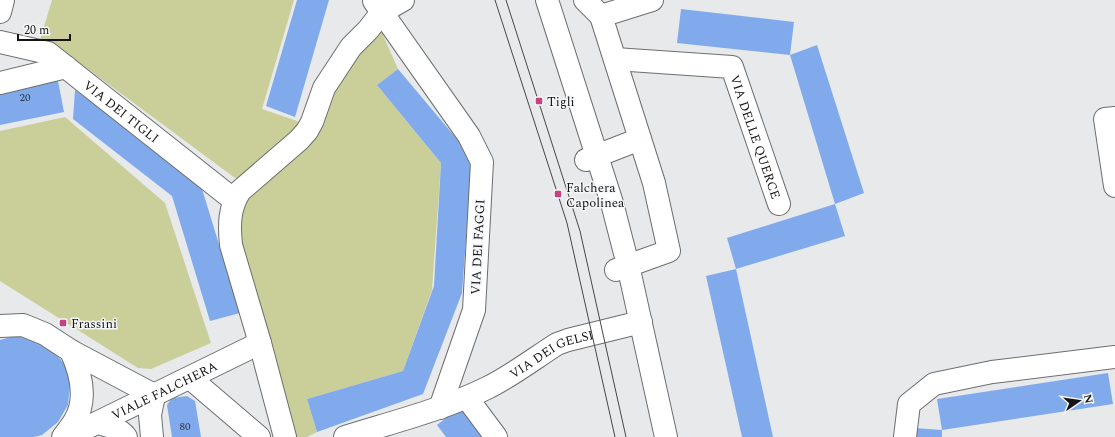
<svg xmlns="http://www.w3.org/2000/svg" width="1115" height="437" font-family="Spectral,serif">
	<style>
		.green { fill: #cacf99 }
		.building { fill: #80aaeb }
		.lines { fill: none; stroke-linecap: round; stroke-linejoin: round }
		.minor-casing { stroke: #6c6e70; stroke-width: 24 }
		.minor { stroke: #fff; stroke-width: 22 }
		.tram { stroke: #474749; stroke-width: 1 }
		.poi-dot { fill: #c74283; stroke: #f4f6f8; stroke-width: 1.5 }
		.labels { text-anchor: middle; stroke-width: 3; stroke-linejoin: round; paint-order: stroke }
		.number-label { font-size: 11px; fill: #2f3a4a }
		.poi-label { font-size: 13px; fill: #141415; stroke: #f4f6f8; text-anchor: start }
		.street-label { font-size: 13px; fill: #141415; stroke: #f4f6f8 }
	</style>
	<rect width="100%" height="100%" fill="#e7e9eb"/>
	<path class="green" d="M52 0H294L262 109 297 121 299 124 241 177 235 178 65 52 46 45 40 40Z
		M378 24 398 69 377 85 441 163 432 290 403 371 307 399 317 432 307 437H291L241 254 238 211Z
		M65 117 165 203 211 343 151 369 138 368 0 281V131Z"/>
	<path class="building" d="M297 0H329L295 117 266 106Z
		M681 9 794 22 790 55 817 45 864 193 835 204 790 55 677 43Z
		M398 69 472 157 462 293 423 394 317 432 307 399 403 371 434 286 441 163 377 85Z
		M58 81 64 112 0 125V94Z
		M75 90 199 179 240 313 210 321 172 196 73 119Z
		M835 204 845 236 736 269 727 238Z
		M736 269 773 437H742L706 276Z
		M14 336 34 339 52 349 65 365 70 384 68 405 58 422 42 435 34 437H0V340Z
		M1108 373 1113 404 942 430 937 399Z
		M187 396 195 401 201 437H172L167 405 172 398Z
		M464 404 489 437H446L437 425Z
		M915 428 942 430V437H914Z"/>
	<g class="lines">
		<g class="minor-casing">
			<g id="minor">
				<path d="M547 0 612 203 628 265 666 437"/>
				<path d="M585 0 601 16"/>
				<path d="M374 1 469 136 482 162 474 310 440 408"/>
				<path d="M0 12 3 0"/>
				<path id="s1" d="M0 42 48 53 234 200"/>
				<path id="s2" d="M615 59 732 67 779 204"/>
				<path d="M0 83 66 67"/>
				<path d="M1115 118 1105 119 1115 186"/>
				<path d="M586 160 640 139"/>
				<path d="M616 270 669 251 654 183 601 16 652 0"/>
				<path d="M0 326 23 325 45 334 71 351 154 395"/>
				<path d="M190 378 259 437"/>
				<path d="M467 398 496 437"/>
				<path d="M97 423C107 425 119 428 126 437"/>
				<path d="M63 437C67 432 71 427 74 422 88 400 81 373 71 351"/>
				<path id="s3" d="M68 437 260 343"/>
				<path d="M152 437 150 415 154 395"/>
				<path d="M285 437 260 343 231 245C229 225 229 208 240 191L299 140 307 131 312 122 324 88 351 47 368 30 382 12 403 0"/>
				<path id="s4" d="M345 437C393 422 442 410 487 388 510 377 535 358 557 344L568 340 641 322"/>
				<path d="M905 437 909 404 934 384 992 372 1115 357"/>
			</g>
		</g>
		<use href="#minor" class="minor"/>
		<path class="tram" d="M495 0 567 223 615 437
			M506 0 580 231 626 437"/>
	</g>
	<g class="poi-dot">
		<rect x="535" y="97" width="8" height="8" rx="2"/>
		<rect x="554" y="190" width="8" height="8" rx="2"/>
		<rect x="59" y="319" width="8" height="8" rx="2"/>
	</g>
	<g class="labels">
		<g class="number-label">
			<text x="25" y="101">20</text>
			<text x="185" y="430">80</text>
		</g>
		<g class="poi-label">
			<text x="547" y="106">Tigli</text>
			<text x="566" y="192">Falchera<tspan x="566" dy="15">Capolinea</tspan></text>
			<text x="71" y="328">Frassini</text>
		</g>
		<g class="street-label">
			<text dy="5" stroke="none"><textPath href="#s1" startOffset="143">VIA DEI TIGLI</textPath></text>
			<text dy="5" stroke="none"><textPath href="#s2" startOffset="191">VIA DELLE QUERCE</textPath></text>
			<text transform="translate(477 247) rotate(-87)" y="5">VIA DEI FAGGI</text>
			<text dy="5" stroke="none"><textPath href="#s4" startOffset="224">VIA DEI GELSI</textPath></text>
			<text dy="5" stroke="none"><textPath href="#s3" startOffset="107">VIALE FALCHERA</textPath></text>
		</g>
	</g>
	<g transform="translate(1079 401) rotate(77)" stroke="#f4f6f8" stroke-width="3" paint-order="stroke">
	<path d="M0-3L7 15L0 10L-7 15Z" fill="#141415"/>
	<text y="-6" font-size="11" font-weight="bold" text-anchor="middle" fill="#141415">N</text>
	</g>
	<path d="M18 34v6h52v-6" fill="none" stroke="#141415" stroke-width="2"/>
	<text x="24" y="34" font-size="12" fill="#141415" stroke="#f4f6f8" stroke-width="3" paint-order="stroke">20 m</text>
</svg>
